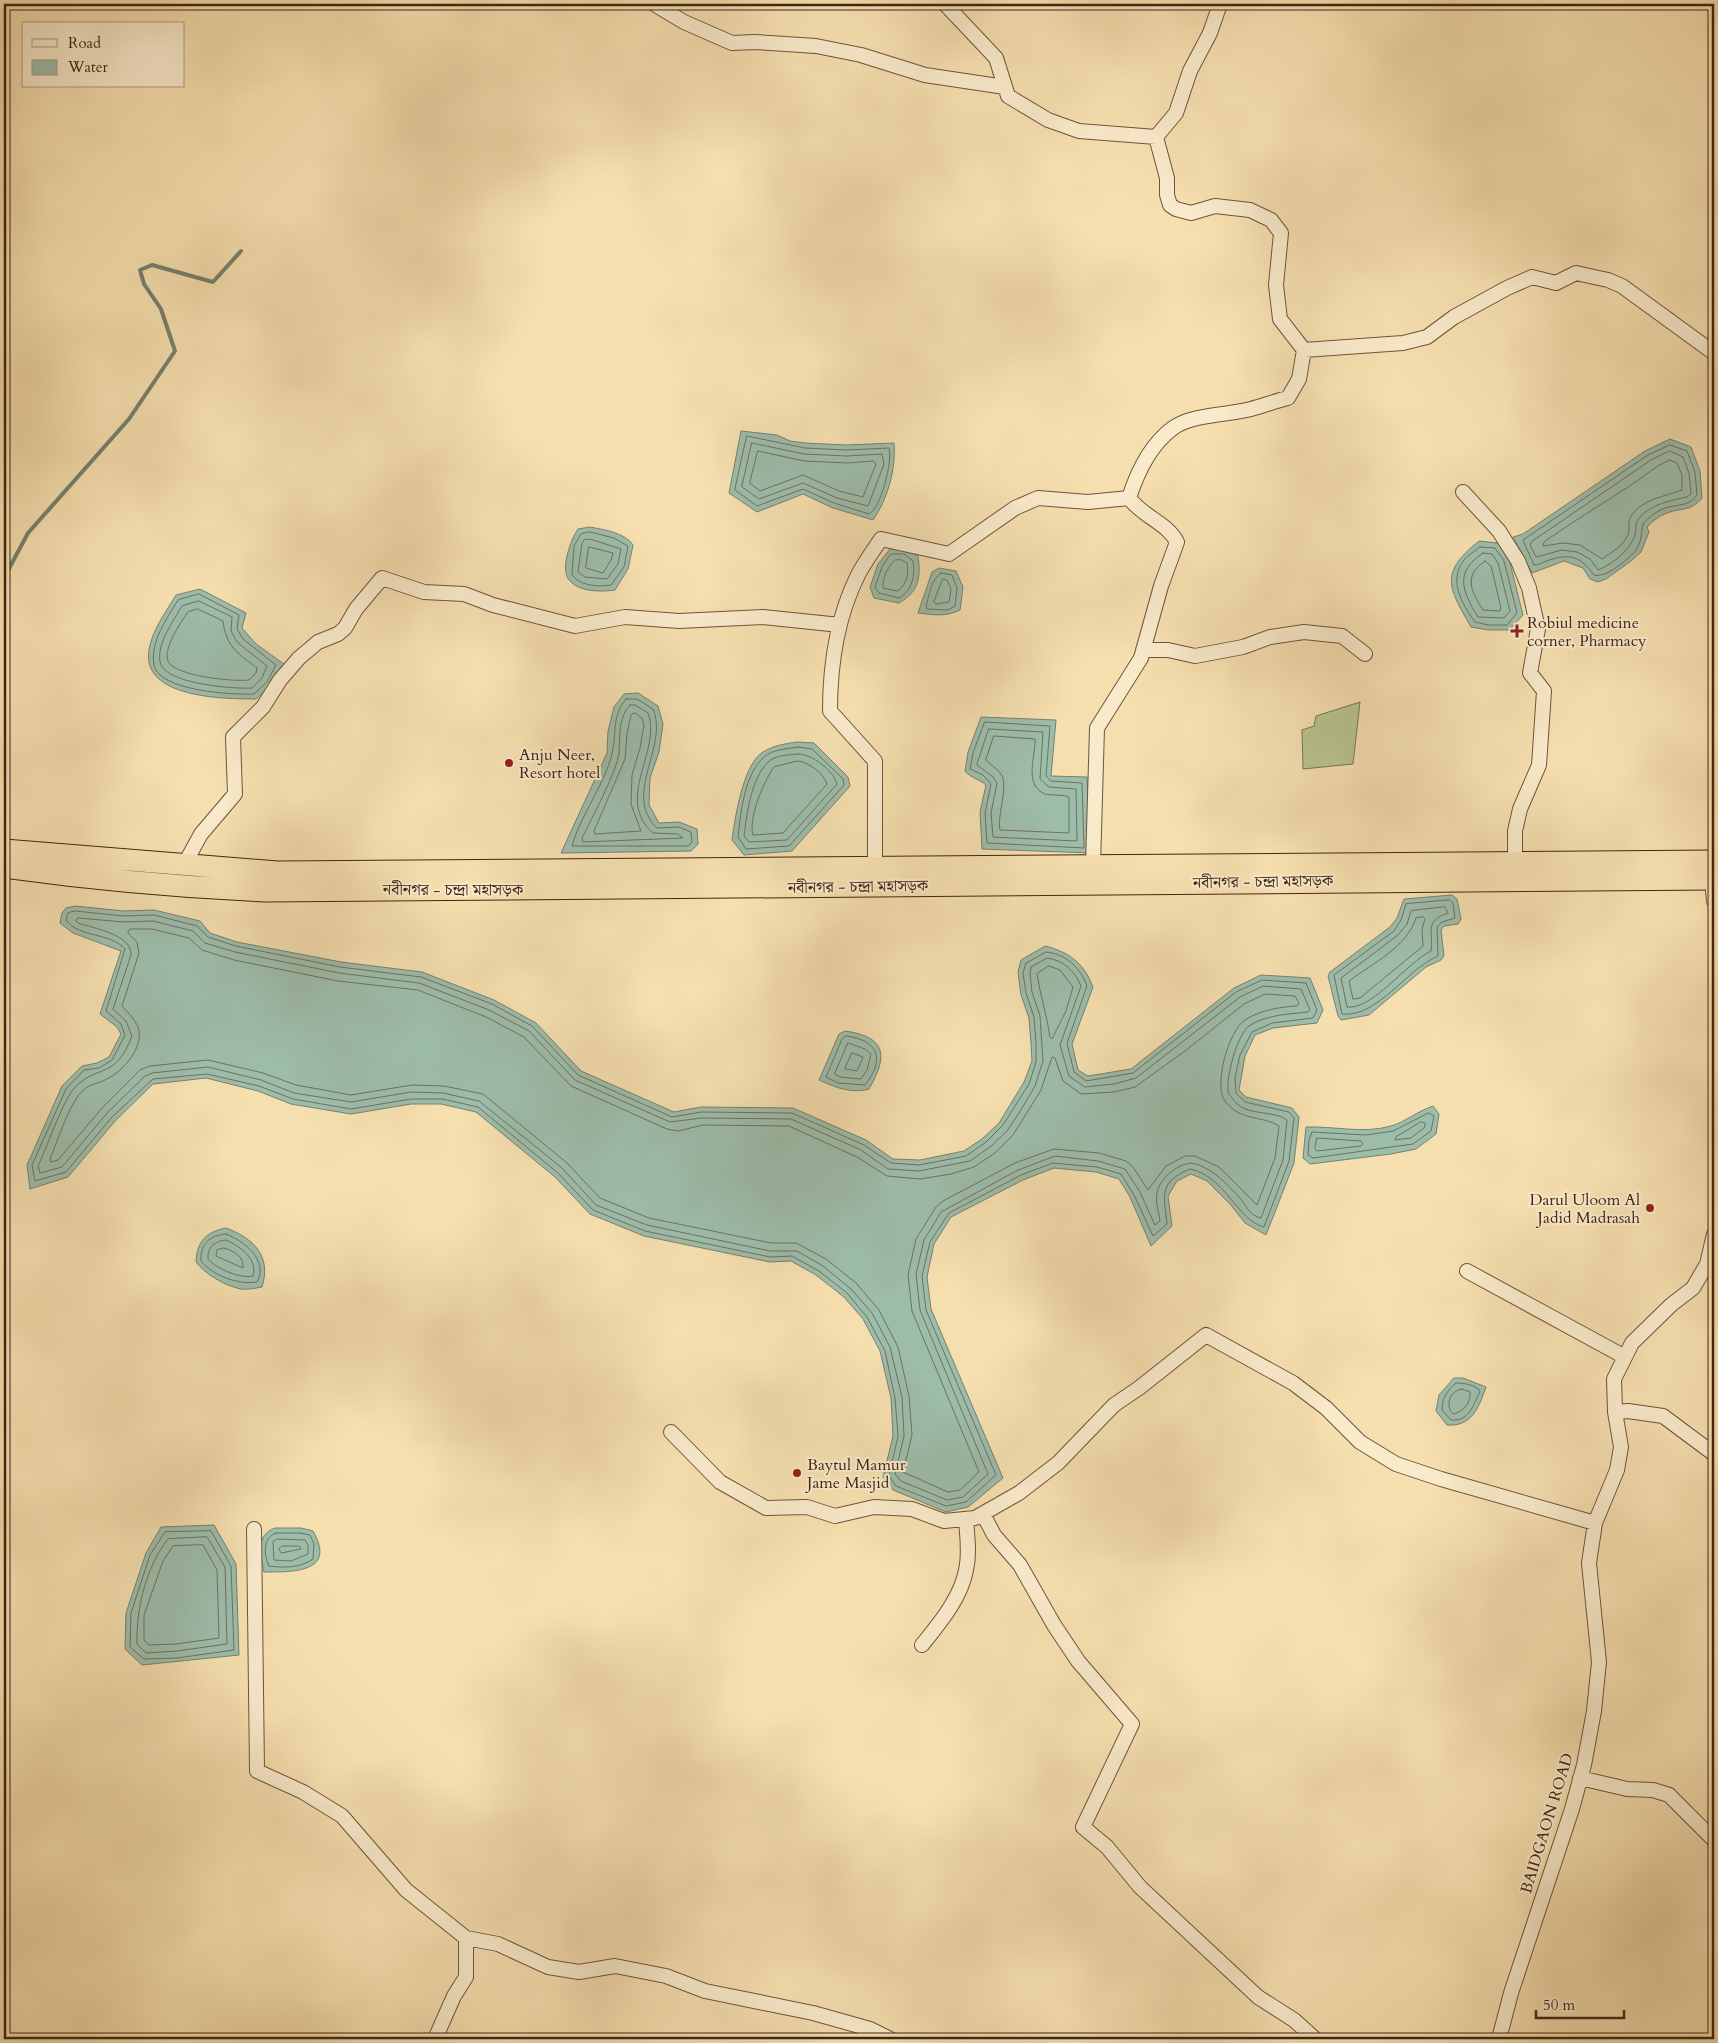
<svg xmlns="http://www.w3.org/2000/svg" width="1718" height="2043" font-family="Cardo,'Noto Serif Bengali',serif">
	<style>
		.green { fill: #b7c38f; stroke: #7c7452 }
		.water { fill: #9dbdab; stroke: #78806f }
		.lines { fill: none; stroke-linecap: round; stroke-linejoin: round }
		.shore { stroke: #6e7160; stroke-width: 1 }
		.stream { stroke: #78806f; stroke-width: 4 }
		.minor-casing { stroke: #6e543b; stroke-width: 16 }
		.highway-casing { stroke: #402514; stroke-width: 23 }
		.minor { stroke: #f9eacb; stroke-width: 14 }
		.highway { stroke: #f6dfaf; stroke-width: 21 }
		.poi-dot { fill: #8f2418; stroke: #f9eacb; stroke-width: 2 }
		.labels { text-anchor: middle; stroke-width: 4; stroke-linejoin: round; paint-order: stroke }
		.poi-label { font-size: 16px; fill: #402514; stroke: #f9eacb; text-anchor: start }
		.street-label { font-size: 16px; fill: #402514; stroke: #f9eacb }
	</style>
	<rect width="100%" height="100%" fill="#f6dfaf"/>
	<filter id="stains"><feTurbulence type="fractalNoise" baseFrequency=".004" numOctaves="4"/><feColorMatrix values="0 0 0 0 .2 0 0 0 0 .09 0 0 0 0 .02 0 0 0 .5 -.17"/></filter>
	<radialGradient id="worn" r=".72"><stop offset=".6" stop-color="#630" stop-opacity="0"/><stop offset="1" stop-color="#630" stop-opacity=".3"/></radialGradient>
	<path class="green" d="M1360 702 1353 764 1303 769 1302 730 1314 726 1316 716Z"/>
	<path class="water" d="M741 431 777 435 790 441 805 443 846 445 894 443C896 469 888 498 873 520L833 508 803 494 757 512 729 493Z
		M1670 439 1691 447 1700 471 1702 498C1690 512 1683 507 1667 513 1659 516 1653 521 1647 527L1649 532 1641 552 1631 561 1606 579 1598 582 1590 579 1583 568 1564 561 1532 573 1513 537 1523 534 1645 451Z
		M590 527C604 530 624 532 633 545L628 569 615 590C601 592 580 592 570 581 559 571 571 539 578 529Z
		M1479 541 1498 543 1509 559 1523 615 1509 630H1488L1471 627C1448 587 1439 573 1479 541Z
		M890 549H906L918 556C921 577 919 592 899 603L874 598 870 587 878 564Z
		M939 568 956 571 963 587 960 610C945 617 934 615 918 613L932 572Z
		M200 589 246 613 242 628 256 644 284 664 271 685 256 699C224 699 141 698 149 650 152 630 166 612 176 595Z
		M638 693 658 706 663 724 659 752 650 778 649 805 659 823 679 822 697 829 698 844 691 851 561 853 607 753 608 731 614 707 624 694Z
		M981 717 1056 720 1051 776 1087 777 1090 853 982 849 980 812 986 785C979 779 971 778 965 771L968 752Z
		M797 742 814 743 848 777 850 786 792 851 744 855 732 840C735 818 743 764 763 752 774 745 785 744 797 742Z
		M1452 895 1457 899 1461 919 1458 924 1444 926 1441 930 1444 956 1441 960 1426 967 1369 1015 1341 1020 1338 1016 1328 976 1330 972 1390 927 1397 918 1404 899Z
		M75 906 124 911 154 910 200 921 210 933 237 942 341 962 422 972 494 1000 536 1023 581 1071 674 1112 701 1107 793 1108 866 1140 893 1159 920 1160 964 1151 982 1139 999 1123 1024 1082 1032 1061 1031 1043 1029 1018 1021 995 1018 972 1021 960 1045 946C1069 952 1084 963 1093 987L1072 1044 1078 1070 1088 1076 1131 1069 1234 988 1261 975 1310 978 1323 1010 1317 1023 1273 1028 1255 1035 1245 1056 1239 1090 1246 1097 1292 1108 1299 1117 1294 1163 1266 1235 1245 1223 1230 1204 1207 1181 1191 1174 1177 1181 1168 1196 1172 1226 1151 1246 1130 1197 1119 1179 1096 1172 1054 1168 1023 1180 951 1217 934 1244 927 1277 931 1309 1003 1478 968 1507 946 1512 893 1490 883 1477 893 1436 891 1398 880 1351 863 1319 844 1297 816 1275 791 1261 770 1262 644 1236 590 1214 555 1177 476 1112 441 1104H411L351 1114 291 1104 258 1091 206 1078 153 1084 116 1120 68 1177 30 1189 27 1165 62 1086 82 1066 97 1063 109 1057 121 1034 117 1027 100 1014 121 951 73 933 60 923 62 913 66 908Z
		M845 1031C887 1037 888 1056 869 1089 852 1094 834 1087 819 1080L839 1034Z
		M1433 1106 1439 1114 1436 1134 1416 1149 1391 1154 1310 1164 1303 1158 1306 1127C1334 1126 1364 1134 1391 1126 1405 1122 1418 1111 1433 1106Z
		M226 1228C253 1238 272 1256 262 1287 256 1288 247 1290 241 1289 225 1286 205 1274 196 1262 197 1241 206 1232 226 1228Z
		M1454 1378H1463L1486 1387C1479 1407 1472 1427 1447 1425L1436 1411 1439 1395Z
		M214 1525 236 1564 239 1655 142 1665 125 1649 126 1613 146 1553 161 1527Z
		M275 1528H301L313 1531C337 1573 293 1572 264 1572 261 1555 255 1535 275 1528Z"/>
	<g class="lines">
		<path class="shore" d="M747 436 805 448 846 450 889 448C893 460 881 508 869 514L834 503 803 489 757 506 735 490Z
			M752 443 804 454 847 456 882 454 884 464 868 506 837 498 803 483 759 499 742 487Z
			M1670 445 1687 451 1695 472 1697 495C1689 507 1678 504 1665 508 1657 511 1649 517 1643 524 1641 533 1642 541 1636 550 1629 559 1605 579 1594 575 1581 557 1571 553 1549 560 1543 562 1539 565 1534 565L1523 540 1648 455Z
			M758 451 804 461 847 463 873 461 876 464 863 497 839 491 803 475 760 491 750 483Z
			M1670 451 1683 457 1689 473 1691 494 1687 497C1670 501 1649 504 1638 520 1634 525 1637 530 1635 535 1630 550 1613 564 1598 570L1590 559 1577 552 1562 550 1536 557 1530 545 1531 542 1651 460Z
			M1670 460 1677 463 1682 475V490C1664 497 1644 498 1631 516 1628 521 1629 525 1629 531 1627 544 1612 552 1602 559L1580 545 1563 543 1543 546 1544 542C1572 522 1602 504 1631 485 1645 476 1655 466 1670 460Z
			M590 532 614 538 628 546 624 567 611 585C599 587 578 586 572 574L574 546 581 534Z
			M590 539 621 549 618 564 607 579 585 577 578 572 582 543 584 540Z
			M589 547 613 553 611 560 603 573 586 568Z
			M1480 547 1495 548 1504 561 1517 613 1507 625H1488L1475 622C1462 604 1448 580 1464 560 1468 555 1475 551 1480 547Z
			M1483 553 1492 554 1498 563 1510 611 1504 618 1478 617C1462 591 1454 572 1483 553Z
			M891 554H904L913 561C915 575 913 590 899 598L879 593 875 587 882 567Z
			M902 560 907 563C909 573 907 586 897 591L883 588C882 579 888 566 895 560Z
			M1485 561 1491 566 1501 608 1500 611 1483 610C1471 591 1463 576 1485 561Z
			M941 573 952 575 957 588 955 606 948 610 927 609 926 606C929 596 931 579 941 573Z
			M943 579 947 580 951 589 949 602 936 604 934 602Z
			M199 594 239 615 237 629 243 639 276 665 267 682 254 694C232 695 159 691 154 665 150 641 167 619 178 600Z
			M199 601 232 617 231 631 237 642 267 666 262 678 252 688C233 689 164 684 160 662 157 642 173 622 182 606Z
			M198 609 223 621C226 646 237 653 257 668L256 673 249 680C234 682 174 676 168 661 163 648 181 622 188 612Z
			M626 699H637L653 709C669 747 622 794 657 828L679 827 691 832 692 842 688 846H572C579 818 605 784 612 754 617 733 611 718 626 699Z
			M630 705H635L648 713C662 751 614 799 653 833L678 834 683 838 583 842 582 838C591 820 617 771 619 753 620 737 618 718 630 705Z
			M635 713 642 718 644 725 640 748 632 775 631 804 641 831 595 834 594 831 625 759 627 734 631 715Z
			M985 722 1050 726 1046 776 1051 781 1082 783 1084 848 987 843 985 813 991 784 983 775 970 769 973 753Z
			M989 729 1043 732 1040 779 1049 787 1076 789 1077 841 993 837 991 813 997 783 993 777 977 765Z
			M994 736 1035 739C1036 756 1023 785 1045 794 1053 796 1061 794 1069 797V833L1000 830C997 813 1009 786 1001 774 997 768 990 765 986 760Z
			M798 747 812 749 843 779 844 785 789 846 746 849 738 837C741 812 744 775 764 757 773 749 787 749 798 747Z
			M798 754C812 754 833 770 837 784L787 840 749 842 744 836C747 813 751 779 768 762 775 755 789 755 798 754Z
			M798 761C809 762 824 774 827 784L783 833 753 835C748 818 764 781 774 767Z
			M1450 900 1453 903 1455 918 1442 922 1437 927 1438 956C1407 969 1377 1018 1342 1014L1334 975 1394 931 1401 920 1406 904Z
			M1445 907 1448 913C1423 922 1434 932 1431 951 1406 963 1373 1010 1347 1007L1341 978 1398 935 1407 924 1411 911Z
			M75 911 124 916 154 915 197 926 208 937 236 946 340 967 421 977 492 1004 532 1026 578 1075 672 1117 701 1112 792 1113 864 1145 891 1163 919 1165 966 1156 985 1143 1003 1125 1029 1084 1036 1062V1043L1034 1017 1026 993 1023 973 1026 963 1046 952C1066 954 1080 967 1087 986L1067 1043 1074 1072 1086 1081 1133 1073 1236 992 1262 980 1306 983 1317 1010 1313 1018 1272 1023 1252 1032 1240 1055 1235 1078 1236 1093 1245 1102 1289 1112 1294 1118 1289 1161 1264 1227C1238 1221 1225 1176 1190 1169 1158 1182 1164 1196 1167 1224L1153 1236 1134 1195 1121 1174 1097 1167 1053 1163 1021 1175 949 1213 930 1242 922 1276 926 1310 996 1475 966 1502 946 1506 896 1486 889 1476 898 1436 895 1398 885 1351 867 1317 847 1293 819 1271 792 1256 770 1257 645 1231 593 1210 558 1173 478 1107 442 1099H411L351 1109 293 1099 259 1086 207 1074 153 1079 112 1117 66 1172 35 1181 32 1165 66 1089 84 1070 99 1068 112 1060 125 1035 121 1024 106 1011 125 949C110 932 79 938 66 920L68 913Z
			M1423 917 1425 919 1422 929 1423 946 1360 998 1353 999 1349 981C1373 963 1407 947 1416 918Z
			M78 918 124 922 153 921 193 931 205 943 235 952 339 973 419 983 489 1010 529 1031 575 1080 670 1122 702 1118 791 1119 861 1150 888 1169 919 1171 970 1161 990 1147 1007 1131 1021 1110 1035 1086 1043 1061 1040 1016 1032 992 1030 973 1031 967 1047 958C1063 960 1075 971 1081 986L1060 1045 1069 1076 1085 1087 1114 1084 1136 1078 1240 997 1263 986 1301 989 1310 1010 1308 1012C1289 1014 1265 1015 1249 1026 1237 1035 1226 1077 1228 1091 1229 1096 1234 1100 1237 1104 1248 1115 1276 1111 1287 1120L1283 1160 1261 1218C1250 1216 1246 1205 1239 1197 1226 1183 1210 1166 1191 1163 1176 1165 1160 1178 1157 1193 1155 1202 1159 1213 1160 1221L1155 1225 1140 1192 1125 1169 1098 1161 1055 1156 1018 1170 941 1212 924 1240 916 1274 920 1310 988 1474 963 1497 947 1500 901 1481 895 1474 904 1436 902 1397 890 1347 872 1313 852 1290 823 1266 797 1251H770L647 1225 596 1205 562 1168 479 1101 443 1093 411 1092 351 1102 294 1093 261 1080 208 1067 152 1073 145 1076 107 1113 62 1167 40 1173 38 1166C47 1147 61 1106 72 1091 94 1063 115 1082 132 1036L126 1021 113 1009 131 955C133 935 93 928 78 923L76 921Z
			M130 929H152L189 938 202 950 234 960 338 981 418 990 486 1017 524 1037 571 1086 667 1129 678 1131 703 1125 789 1126 857 1157 887 1176 920 1179 951 1174 974 1167 995 1153 1013 1135 1041 1090 1052 1057 1055 1058 1063 1081 1081 1094 1114 1092 1135 1087 1185 1051 1244 1004 1265 994 1295 996 1299 1003 1297 1006C1280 1007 1260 1010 1245 1020 1229 1030 1213 1085 1225 1101 1239 1121 1261 1115 1279 1126L1275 1158 1257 1205 1219 1167 1195 1156H1185L1166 1166 1148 1190 1133 1167 1126 1161 1099 1153 1054 1149 1015 1163 943 1201 936 1207 916 1239 908 1275 912 1311 979 1472 960 1490 948 1492 903 1472 912 1435 909 1396 898 1347 879 1310 856 1283 826 1259 796 1243H771L649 1218 600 1198 567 1163 483 1094 444 1086 412 1085 351 1095 296 1085 263 1073 208 1060 150 1066 140 1070 103 1107 58 1160 51 1162 50 1159C58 1140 67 1111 78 1096 89 1082 94 1086 107 1079 123 1071 145 1047 138 1027 134 1018 128 1013 122 1006L139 953 137 942 128 933Z
			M1049 966 1060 970 1073 987 1066 1011 1052 1039 1050 1037C1047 1015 1040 995 1037 974Z
			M846 1036C879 1040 885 1060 865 1085L838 1083 826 1077 842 1039Z
			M848 1043 865 1049 871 1054 867 1070 861 1079 840 1077 835 1074Z
			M852 1053 863 1057 857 1071 845 1069Z
			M1429 1113 1434 1116 1431 1131 1413 1144 1313 1158 1308 1155 1309 1140 1312 1132 1366 1135 1393 1131Z
			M1421 1122 1425 1123V1127L1411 1138 1395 1140 1396 1137Z
			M1317 1138 1361 1141 1363 1144 1361 1146 1317 1151 1315 1149Z
			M226 1234C244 1241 269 1260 257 1282 239 1285 213 1276 201 1261 200 1244 210 1235 226 1234Z
			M226 1240C240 1246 258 1259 253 1276 240 1279 217 1269 208 1259 207 1247 215 1241 226 1240Z
			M224 1248C234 1251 244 1256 243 1268L216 1256 217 1250Z
			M1456 1383C1464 1383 1476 1385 1480 1391 1474 1405 1468 1422 1451 1420L1442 1410C1442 1399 1447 1390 1456 1383Z
			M1462 1389 1470 1392C1471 1402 1464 1412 1453 1414 1445 1406 1449 1391 1462 1389Z
			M211 1531 231 1566 234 1650 177 1658 144 1659 130 1647 131 1613 150 1555 165 1532Z
			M276 1533H300L310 1535 314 1544 313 1559C300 1568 284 1568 269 1566 264 1555 262 1538 276 1533Z
			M207 1537 225 1567 227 1644 177 1651 146 1653 137 1644C136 1609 146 1567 168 1539Z
			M277 1539 305 1540 308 1545V1554L291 1561 274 1560 273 1542Z
			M203 1545 217 1570 219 1638 176 1644 149 1645 144 1640V1615L163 1561 173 1546Z
			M282 1546H299L301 1549 281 1553 279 1549Z"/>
		<path class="stream" d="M4 578 28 533 129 419 175 351 161 309 144 284 140 270 152 265 213 282 241 251"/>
		<g class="minor-casing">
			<path id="minor" d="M654 4 684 22 732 43 755 42 816 46 861 55 925 75 1005 87
				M945 4 996 58 1008 96 1048 120 1079 131 1156 137
				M1304 350 1403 343 1427 337 1454 317 1507 288 1532 277 1556 283 1576 273 1608 280 1622 286 1714 353
				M1463 492 1499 531 1518 561 1529 588 1538 629 1530 673 1544 691 1539 765 1520 809 1515 831V863
				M1143 650H1168L1195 656 1243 647 1270 637 1304 632 1342 636 1365 654
				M184 865 201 834 235 794 233 737 263 707 280 680 299 658 318 642 338 634 345 628 356 609 382 578 424 592 464 594 493 605 575 626 625 617 679 621 763 617 840 625
				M1093 866 1097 728 1141 658 1161 586 1177 542C1166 522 1143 517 1129 498 1137 473 1151 444 1173 428 1192 414 1229 415 1251 409 1263 406 1275 401 1288 398L1299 379 1304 350 1280 319 1276 285 1281 233 1271 220 1250 210 1215 206 1191 213 1176 209 1170 205 1167 195V178L1156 137 1176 113 1190 71 1210 33 1220 4
				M875 869V761L830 711C830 665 837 617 858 575 864 563 873 551 881 539L949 554 1015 508 1038 498 1088 502 1129 498
				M1712 879 1714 901
				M1467 1271 1625 1357
				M1615 1412 1628 1411 1663 1416 1714 1454
				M671 1432 720 1482 766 1508 807 1507 835 1516 874 1507 912 1509 944 1521 975 1518 1019 1493 1058 1463 1114 1405 1139 1388 1206 1335 1293 1383 1326 1408 1360 1442 1396 1464 1441 1479 1595 1523
				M983 1514 994 1535 1020 1565 1054 1625 1078 1661 1132 1724 1083 1827 1107 1847 1140 1887 1258 1997 1294 2020 1315 2039
				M254 1529 257 1771 303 1792 342 1816 406 1890 466 1938 498 1944 548 1967 579 1972 615 1966 666 1976 705 1991 813 2013 870 2029 890 2039
				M922 1645C939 1624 961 1598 966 1570 970 1553 967 1536 966 1519
				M1580 1778 1627 1789 1653 1790 1669 1795 1714 1840
				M435 2039 454 1996 466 1977V1938
				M1499 2039 1511 1993 1572 1809 1584 1765 1594 1711 1599 1662 1589 1563 1595 1523 1617 1470 1621 1447 1615 1412 1614 1379 1632 1343 1671 1305 1693 1288 1707 1264 1714 1234"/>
		</g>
		<g class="highway-casing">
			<path id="highway" d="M4 850 277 872 1714 861
				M4 867C91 879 178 887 266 891L1714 879"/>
		</g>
		<use href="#minor" class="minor"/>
		<use href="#highway" class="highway"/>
	</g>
	<g class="poi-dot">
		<path d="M1514.5 623.5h5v5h5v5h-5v5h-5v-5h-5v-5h5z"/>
		<circle cx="509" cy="763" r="5"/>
		<circle cx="1650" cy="1208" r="5"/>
		<circle cx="797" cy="1473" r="5"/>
	</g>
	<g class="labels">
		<g class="poi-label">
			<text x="1527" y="628">Robiul medicine<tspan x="1527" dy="18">corner, Pharmacy</tspan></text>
			<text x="519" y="760">Anju Neer,<tspan x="519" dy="18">Resort hotel</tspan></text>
			<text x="1640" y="1205" text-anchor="end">Darul Uloom Al<tspan x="1640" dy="18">Jadid Madrasah</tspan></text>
			<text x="807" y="1470">Baytul Mamur<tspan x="807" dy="18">Jame Masjid</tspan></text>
		</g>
		<g class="street-label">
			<text transform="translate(1263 881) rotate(-1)" y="6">নবীনগর - চন্দ্রা মহাসড়ক</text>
			<text transform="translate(858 886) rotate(-1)" y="6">নবীনগর - চন্দ্রা মহাসড়ক</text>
			<text x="453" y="895">নবীনগর - চন্দ্রা মহাসড়ক</text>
			<text transform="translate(1546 1823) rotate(-73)" y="6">BAIDGAON ROAD</text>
		</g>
	</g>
	<rect width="1718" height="2043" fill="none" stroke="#f6dfaf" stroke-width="20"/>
	<rect x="5" y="5" width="1708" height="2033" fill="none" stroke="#402514" stroke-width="2.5"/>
	<rect x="10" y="10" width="1698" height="2023" fill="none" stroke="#402514"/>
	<rect x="22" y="22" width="162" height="65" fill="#f9eacb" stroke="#af9b82"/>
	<rect x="32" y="39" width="25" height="8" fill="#f9eacb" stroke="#af9b82"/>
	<text x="68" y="48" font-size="15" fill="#402514">Road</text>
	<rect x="32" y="60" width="25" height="15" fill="#9dbdab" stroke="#af9b82"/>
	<text x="68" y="72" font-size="15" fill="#402514">Water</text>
	<path d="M1536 2010v8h88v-8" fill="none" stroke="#402514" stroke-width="2.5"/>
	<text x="1543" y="2010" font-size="15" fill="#402514" stroke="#f9eacb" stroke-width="4" paint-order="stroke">50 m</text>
	<rect width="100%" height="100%" filter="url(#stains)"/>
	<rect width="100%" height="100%" fill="url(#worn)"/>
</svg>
